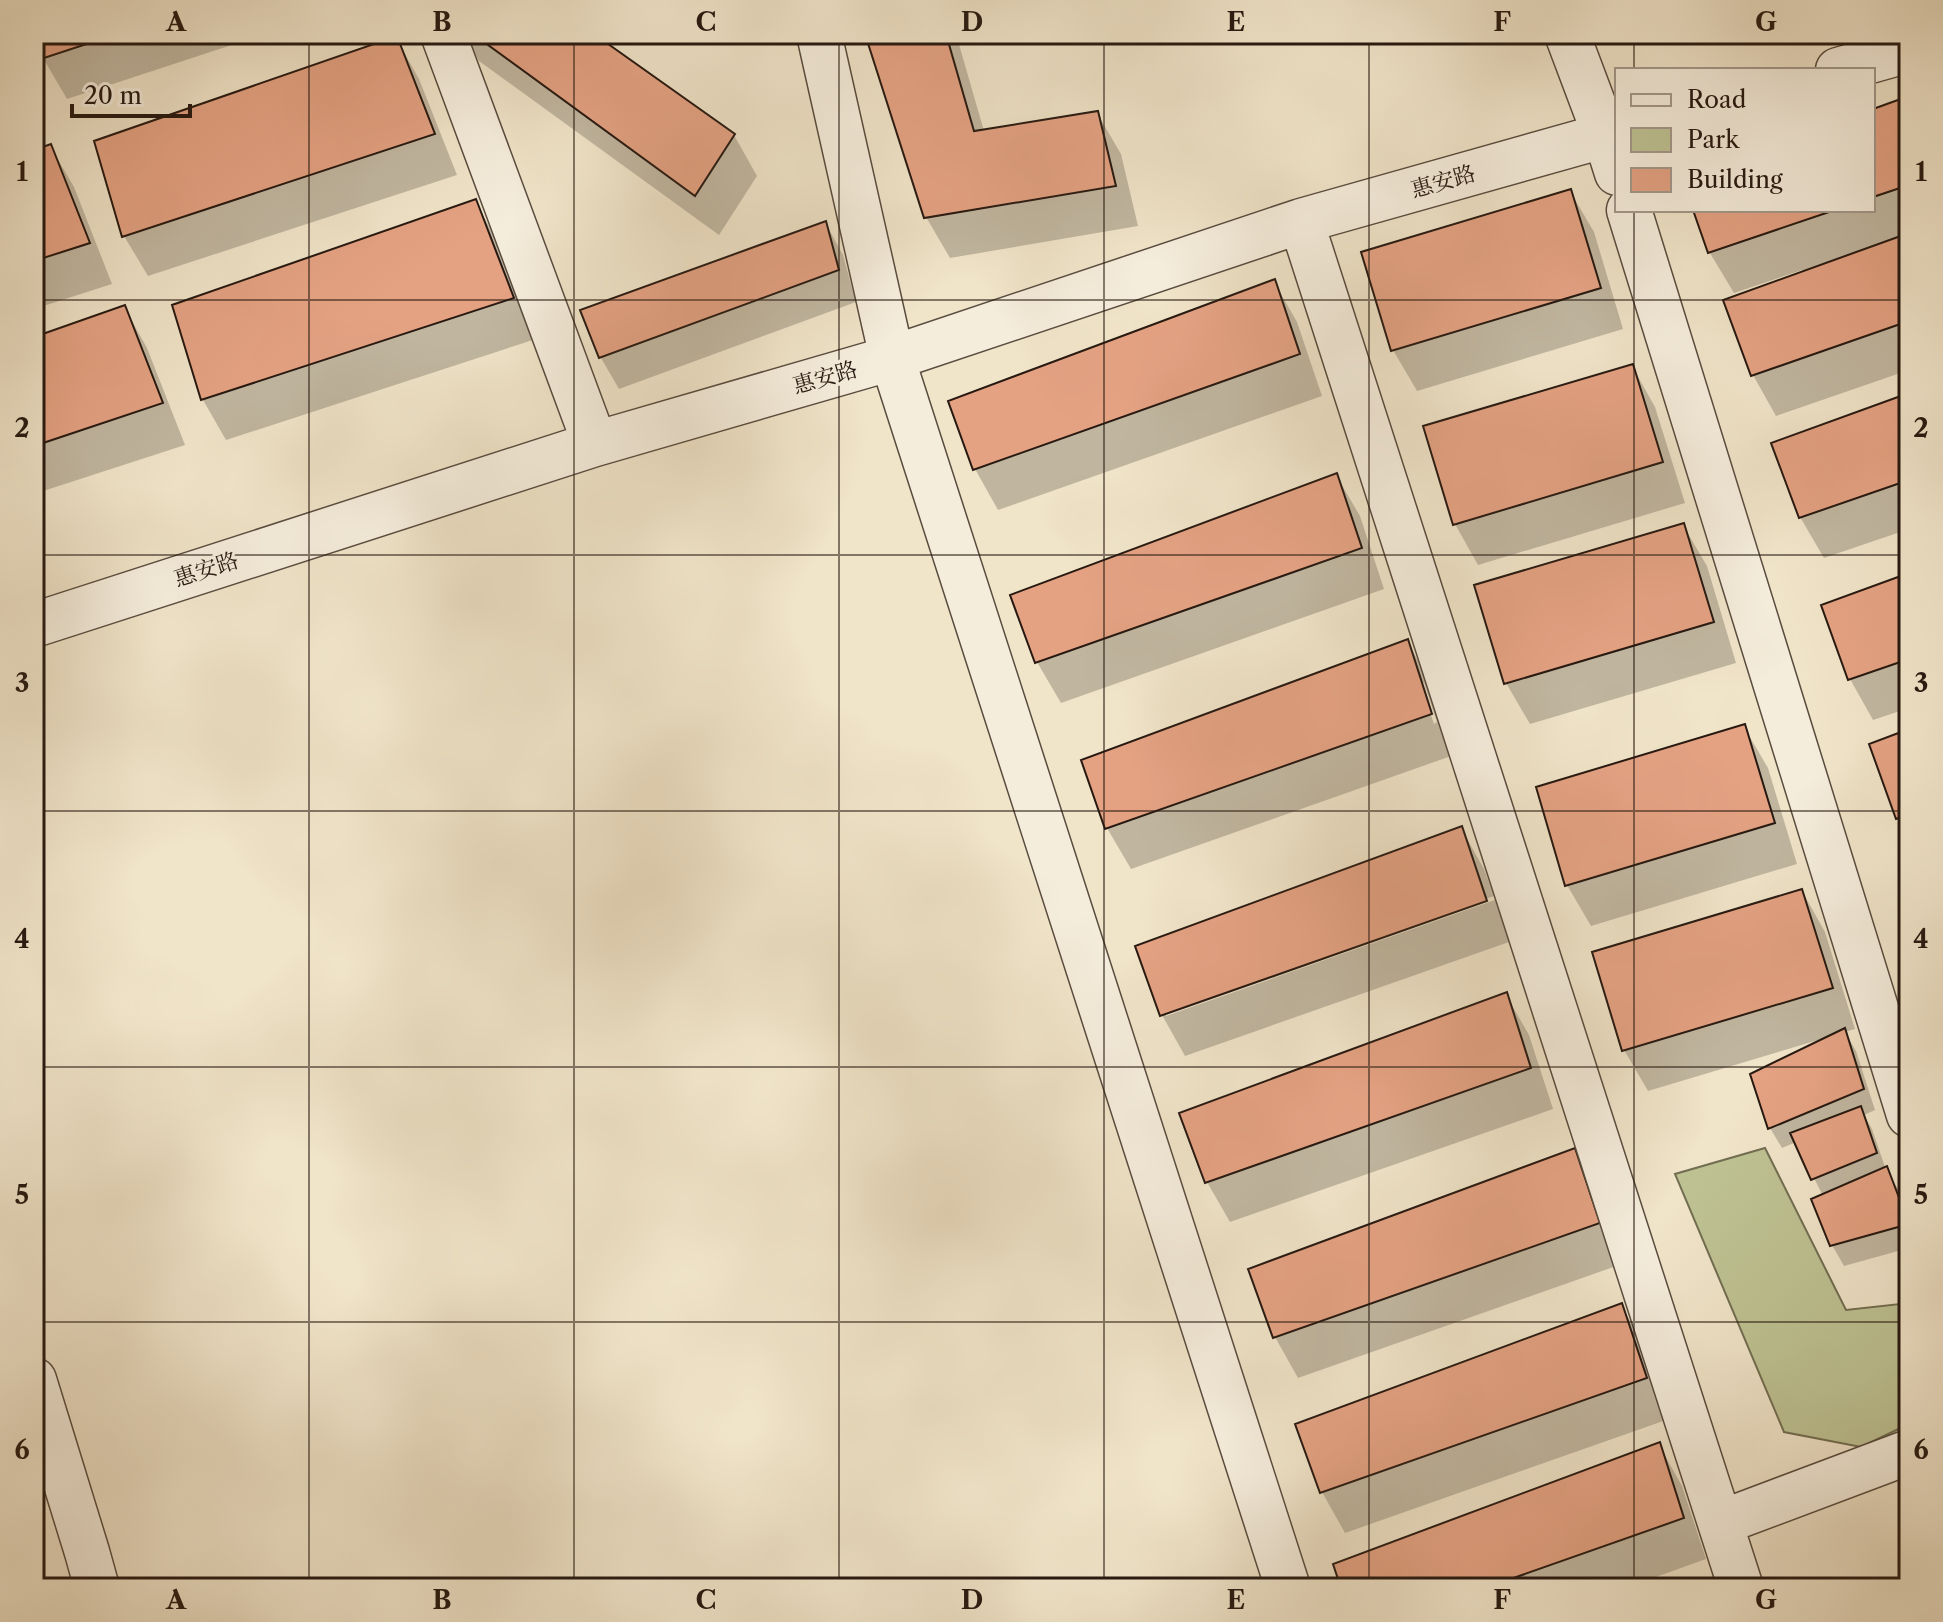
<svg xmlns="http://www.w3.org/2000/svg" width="1943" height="1622" font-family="'Libre Caslon Text','Noto Serif SC',serif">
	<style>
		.green { fill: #bec293; stroke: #726e52; stroke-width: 2 }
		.shadow { fill: #0003; fill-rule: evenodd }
		.building { fill: #e4a283; stroke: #271911; stroke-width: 2 }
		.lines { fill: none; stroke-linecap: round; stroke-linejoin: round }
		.minor-casing { stroke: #594c3f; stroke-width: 47 }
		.minor { stroke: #f5eddc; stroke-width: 44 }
		.grid { fill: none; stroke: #271911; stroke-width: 2; stroke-opacity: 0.55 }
		.labels { text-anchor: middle; stroke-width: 6; stroke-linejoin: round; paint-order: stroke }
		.street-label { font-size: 22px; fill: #271911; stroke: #f5eddc }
		.neatline { fill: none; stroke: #271911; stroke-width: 3 }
		.grid-label { font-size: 26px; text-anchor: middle; font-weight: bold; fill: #271911 }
	</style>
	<rect width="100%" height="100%" fill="#f0e4c9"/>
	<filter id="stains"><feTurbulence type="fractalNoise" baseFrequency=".0025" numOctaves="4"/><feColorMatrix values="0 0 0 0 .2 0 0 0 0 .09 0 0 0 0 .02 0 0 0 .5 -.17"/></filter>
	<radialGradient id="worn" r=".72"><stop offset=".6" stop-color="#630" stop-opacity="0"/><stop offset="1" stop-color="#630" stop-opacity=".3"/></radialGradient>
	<path class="green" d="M1765 1148 1846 1310 1909 1303V1424L1861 1447 1784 1432 1675 1174Z"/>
	<path class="shadow" d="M36 34H265L67 99 43 58Z
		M464 34H590L734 135 757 176 719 235 479 61Z
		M867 34H956L984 131 1097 113 1121 154 1138 226 950 258 926 217Z
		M396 38 419 79 457 175 148 276 124 236Z
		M1909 98V370L1776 416 1753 375 1803 274 1802 270 1734 293 1710 253 1695 210H1873V111Z
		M50 146 74 187 112 284 34 309V152Z
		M1570 191 1594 232 1623 329 1417 391 1393 350Z
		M475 201 498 242 536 339 226 440 203 400 175 306Z
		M826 224 843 255 856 302 619 389 601 358 583 311Z
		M1274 282 1297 322 1322 396 998 510 975 469Z
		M124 307 147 348 185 445 34 494V339Z
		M1632 366 1655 407 1685 503 1478 565 1455 524Z
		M1909 395V529L1824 558 1800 517Z
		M1336 475 1360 516 1384 589 1061 703 1037 662 1013 596Z
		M1683 525 1707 566 1736 663 1530 724 1506 683Z
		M1909 575V708L1873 720 1850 679Z
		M1407 641 1430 682 1454 755 1131 869 1107 828ZM1420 683H1424L1437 722 1434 724Z
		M1744 727 1768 768 1797 864 1591 926 1567 885Z
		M1909 731V837L1898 818Z
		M1461 828 1484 869 1494 896 1166 1012V1016L1495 900 1509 942 1185 1056 1162 1015 1137 948Z
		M1802 891 1825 932 1855 1029 1845 1032 1856 1051 1875 1110 1864 1115 1872 1129 1885 1167 1898 1189 1909 1219V1248L1844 1266 1832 1245 1823 1196 1796 1142 1782 1148 1770 1128 1826 1040 1825 1038 1648 1091 1624 1050Z
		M1506 995 1529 1035 1553 1109 1230 1222 1207 1182Z
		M1574 1150 1598 1191 1622 1264 1298 1378 1275 1337Z
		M1621 1305 1644 1346 1669 1419 1345 1533 1322 1492Z
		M1659 1445 1682 1486 1706 1559 1625 1588H1343Z"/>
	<path class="building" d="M34 34H117L41 59Z
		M473 34H594L735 134 695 196Z
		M865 34H946L974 131 1098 111 1116 186 924 218Z
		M397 36 435 134 122 237 94 141Z
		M1909 96V185L1873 197V109Z
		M51 144 90 243 34 261V150Z
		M1571 189 1601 288 1391 351 1361 252Z
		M476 199 514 298 201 400 172 305Z
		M1693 210H1835L1708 253Z
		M826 221 839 270 599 358 580 310Z
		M1909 233V321L1751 376 1723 300Z
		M1275 279 1300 354 973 470 948 401Z
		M125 305 163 403 34 446V337Z
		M1633 364 1663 462 1453 525 1423 426Z
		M1909 393V480L1799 518 1771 443Z
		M1337 473 1362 548 1035 663 1010 595Z
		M1684 523 1714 622 1504 684 1474 585Z
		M1909 573V659L1848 680 1821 605Z
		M1408 639 1432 714 1105 829 1081 760Z
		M1745 724 1775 823 1565 886 1536 787Z
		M1909 729V815L1896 819 1869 744Z
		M1462 826 1487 901 1160 1016 1135 946Z
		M1802 889 1833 988 1622 1051 1592 952Z
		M1507 992 1531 1068 1205 1183 1179 1113Z
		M1845 1028 1864 1089 1768 1129 1750 1074Z
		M1861 1106 1877 1153 1811 1180 1790 1133Z
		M1575 1148 1600 1223 1273 1338 1248 1269Z
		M1887 1166 1909 1224 1830 1246 1811 1199Z
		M1622 1303 1647 1378 1320 1493 1295 1424Z
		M1660 1442 1684 1518 1485 1588H1341L1333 1564Z"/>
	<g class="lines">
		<g class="minor-casing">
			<path id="minor" d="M443 34 595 444
				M819 34 892 358 1288 1588
				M1567 34 1605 135 1617 173
				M1838 70 1909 50
				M1629 210 1909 1115
				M1301 221 1741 1588
				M34 625 595 444 892 358 1301 221 1617 132
				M34 1380 87 1552 97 1588
				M1720 1523 1909 1452"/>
		</g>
		<use href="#minor" class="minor"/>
	</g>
	<path class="grid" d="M309 34V1588M574 34V1588M839 34V1588M1104 34V1588M1369 34V1588M1634 34V70M1634 210V1588M34 300H1909M34 555H1909M34 811H1909M34 1067H1909M34 1322H1909"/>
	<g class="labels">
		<g class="street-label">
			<text transform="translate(1443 181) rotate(-16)" y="8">惠安路</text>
			<text transform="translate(825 377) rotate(-16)" y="8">惠安路</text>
			<text transform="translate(206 569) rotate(-18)" y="8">惠安路</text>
		</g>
	</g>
	<rect width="1943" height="1622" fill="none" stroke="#f0e4c9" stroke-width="88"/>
	<rect x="1615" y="68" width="260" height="144" fill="#f5eddc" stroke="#a3988b" stroke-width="2"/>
	<rect x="1631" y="94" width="40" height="12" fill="#f5eddc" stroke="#a3988b" stroke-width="2"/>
	<text x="1687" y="108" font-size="24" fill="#271911">Road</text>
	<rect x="1631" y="128" width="40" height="24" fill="#bec293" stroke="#a3988b" stroke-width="2"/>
	<text x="1687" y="148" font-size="24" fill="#271911">Park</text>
	<rect x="1631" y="168" width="40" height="24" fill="#e4a283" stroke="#a3988b" stroke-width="2"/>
	<text x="1687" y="188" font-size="24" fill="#271911">Building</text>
	<path d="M72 104v12h118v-12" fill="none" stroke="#271911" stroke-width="4"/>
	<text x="84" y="104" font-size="24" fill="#271911" stroke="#f5eddc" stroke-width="6" paint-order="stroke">20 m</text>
	<rect x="44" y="44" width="1855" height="1534" class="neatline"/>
	<g class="grid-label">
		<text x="176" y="31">A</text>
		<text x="442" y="31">B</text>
		<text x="706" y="31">C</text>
		<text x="972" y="31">D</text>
		<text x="1236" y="31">E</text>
		<text x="1502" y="31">F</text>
		<text x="1766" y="31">G</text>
		<text x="22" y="181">1</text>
		<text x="1921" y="181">1</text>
		<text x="22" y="437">2</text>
		<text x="1921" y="437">2</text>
		<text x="22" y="692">3</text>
		<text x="1921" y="692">3</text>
		<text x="22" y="948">4</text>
		<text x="1921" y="948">4</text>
		<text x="22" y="1204">5</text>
		<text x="1921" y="1204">5</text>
		<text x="22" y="1459">6</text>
		<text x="1921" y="1459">6</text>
		<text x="176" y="1609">A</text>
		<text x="442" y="1609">B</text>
		<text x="706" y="1609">C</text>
		<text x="972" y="1609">D</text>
		<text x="1236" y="1609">E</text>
		<text x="1502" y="1609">F</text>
		<text x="1766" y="1609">G</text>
	</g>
	<rect width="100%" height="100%" filter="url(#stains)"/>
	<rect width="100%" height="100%" fill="url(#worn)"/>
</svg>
